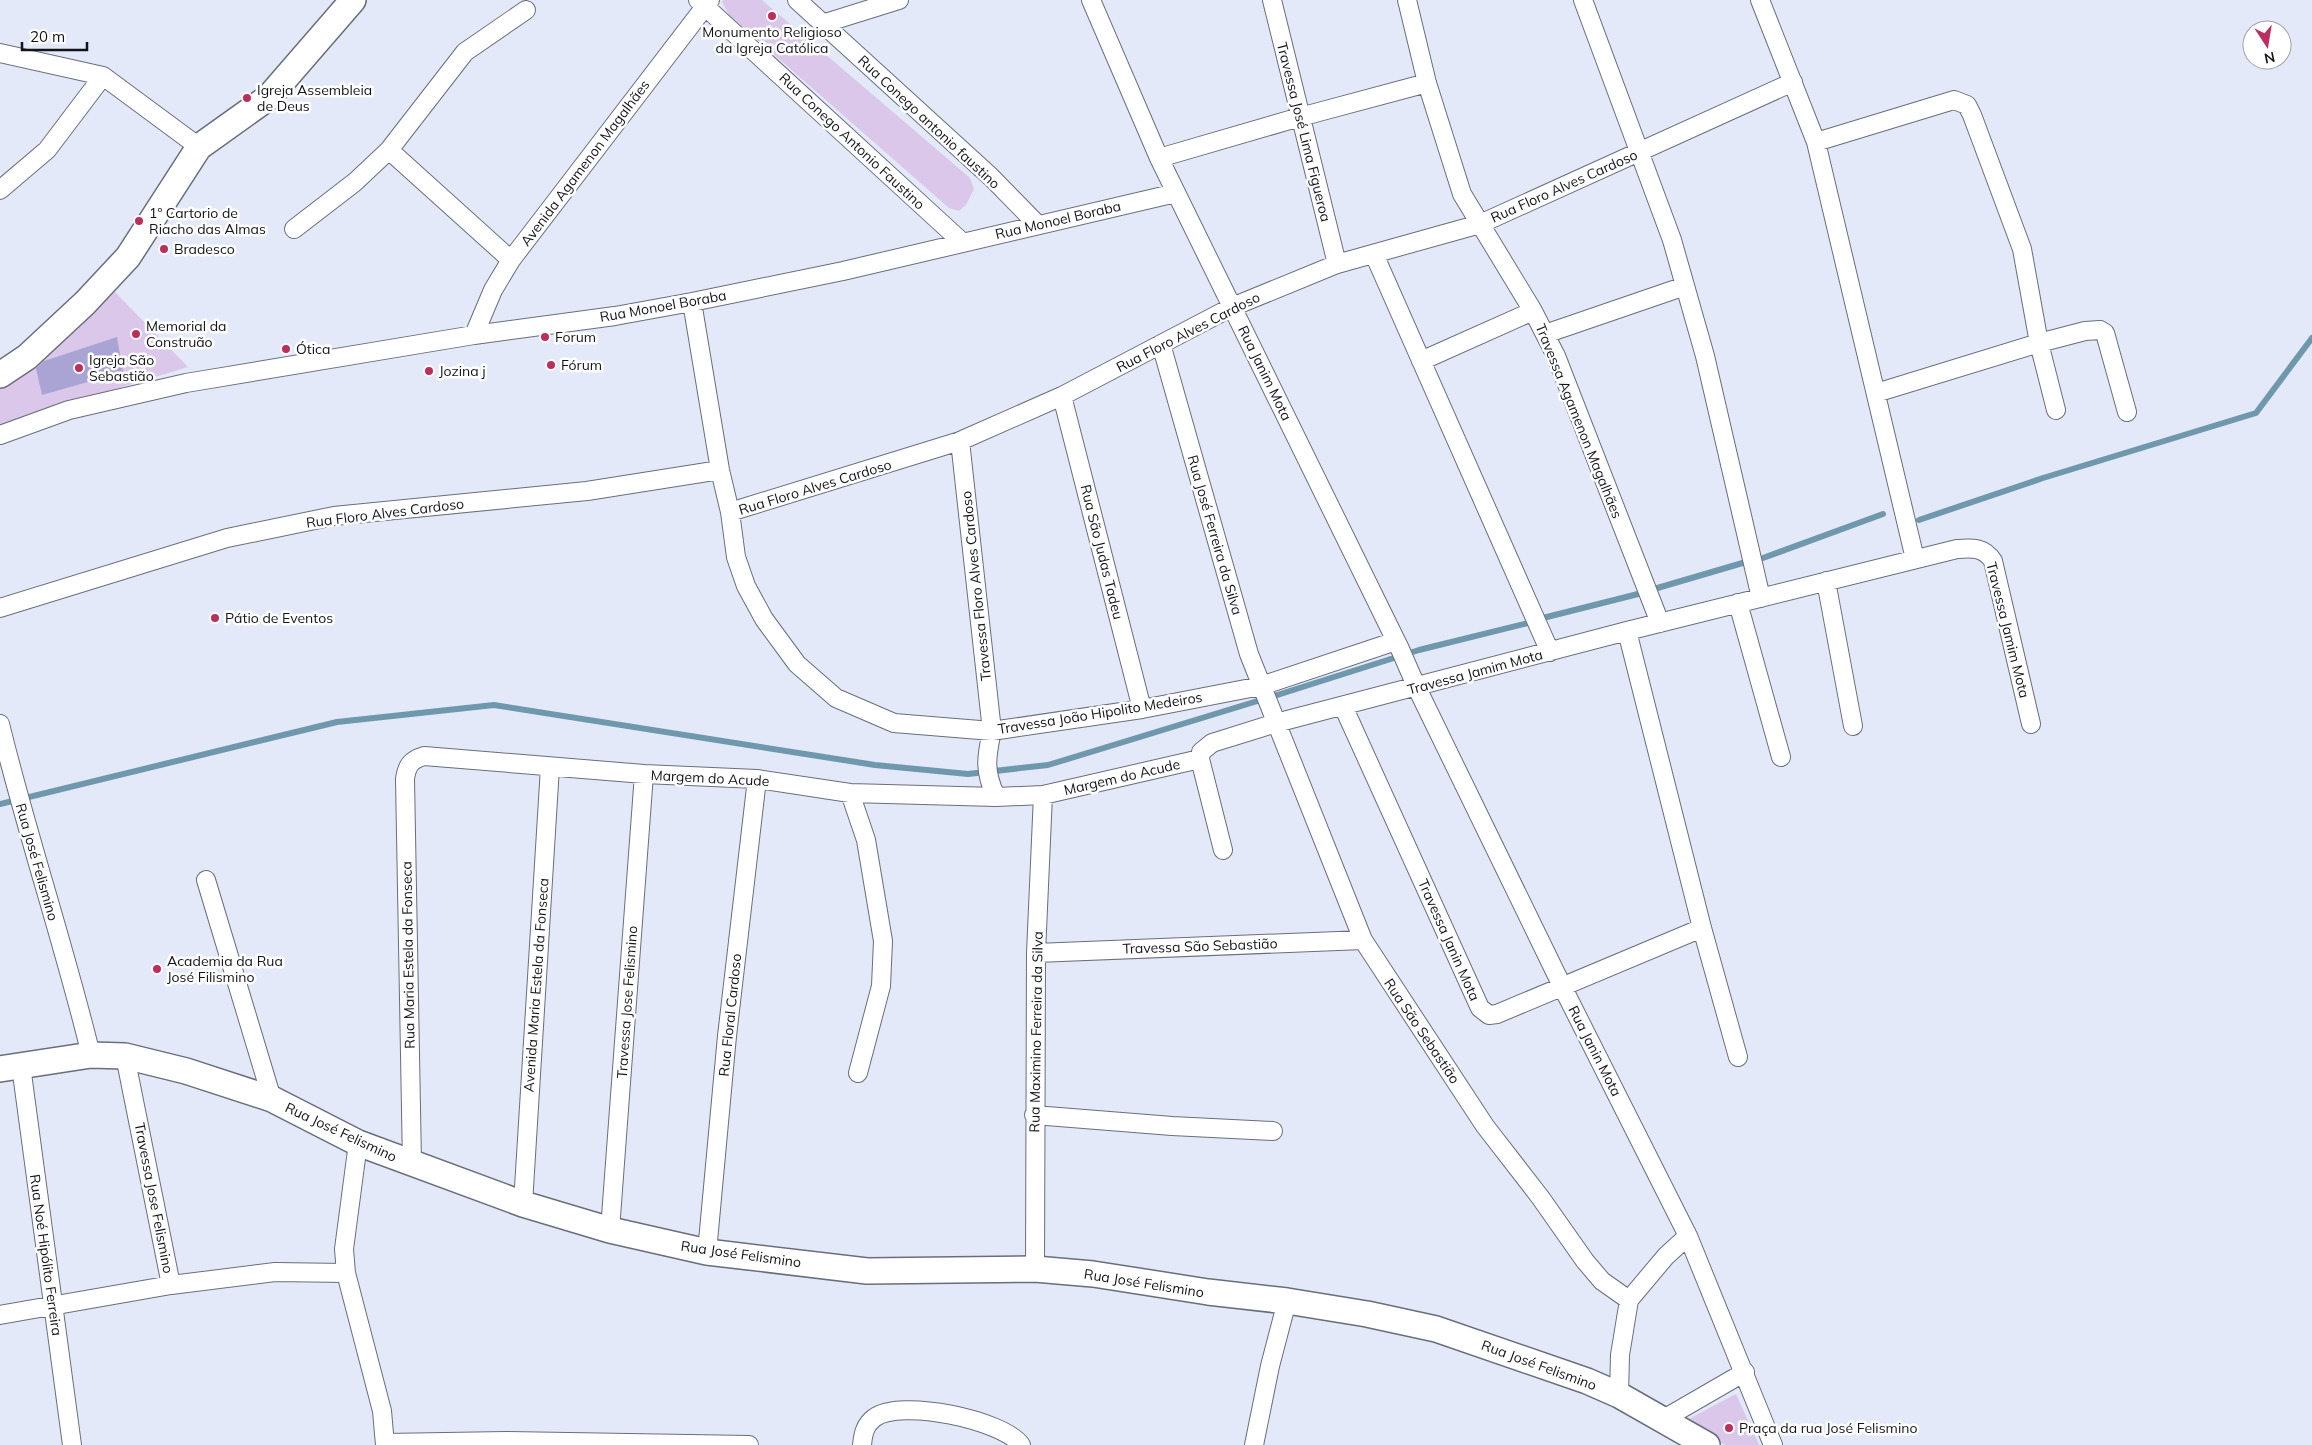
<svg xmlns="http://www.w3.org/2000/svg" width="2312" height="1445" font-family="Mulish,sans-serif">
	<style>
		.green { fill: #dac7ea }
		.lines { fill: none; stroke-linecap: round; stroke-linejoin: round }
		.stream { stroke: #7098ad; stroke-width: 6 }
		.building { fill: #aaa4d5 }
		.street-casing { stroke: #696e7b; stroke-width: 20 }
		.secondary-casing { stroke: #696e7b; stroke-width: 28 }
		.street { stroke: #fff; stroke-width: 18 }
		.secondary { stroke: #fff; stroke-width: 25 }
		.poi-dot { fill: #bc2e5c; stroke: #fff; stroke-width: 2 }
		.labels { text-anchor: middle; stroke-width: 5; stroke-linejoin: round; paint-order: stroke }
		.poi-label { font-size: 14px; fill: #121419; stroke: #fff; text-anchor: start }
		.street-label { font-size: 14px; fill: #121419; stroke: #fff }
	</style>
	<rect width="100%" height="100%" fill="#e3e9f8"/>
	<path class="green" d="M723 0H762L970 178 974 189 966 205 959 211 949 208 729 15 722 2Z
		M115 292 188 367 0 424V384L80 324Z
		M1736 1394 1759 1445H1726L1679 1424Z"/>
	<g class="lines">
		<path class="stream" d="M1919 520 2043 478 2256 413 2312 338
			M1763 558 1883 514
			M1654 589 1746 562
			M1539 619 1638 594
			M1271 697 1419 650 1532 622
			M0 804 337 722 494 705 875 765 968 774 1048 765 1264 699"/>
	</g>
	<path class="building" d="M117 337 123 372 42 395 36 368 44 361Z"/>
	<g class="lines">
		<g class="street-casing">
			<path id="street" d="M698 0 962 242
				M797 0 991 177 1038 225
				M1091 0 1159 158 1400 649 1417 688 1563 988 1688 1236 1773 1445
				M1272 0 1337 264
				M1407 0 1427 83 1462 194 1533 311 1556 356 1660 623
				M1583 0 1672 240 1705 356 1761 598
				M1760 0 1816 142 1915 559
				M822 24 899 0
				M0 53 103 76 199 147
				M1816 142 1954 100 1967 105 1972 115 2022 249 2039 343 2056 410
				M389 150 465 52 526 10
				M1159 158 1300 117 1427 83
				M0 190 47 150 103 76
				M294 229 355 182 389 150 511 260
				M1374 254 1550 652
				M692 302 720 470 730 512 960 441 1062 396 1232 307 1337 264 1480 224 1793 82
				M1545 334 1685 286
				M474 335 493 290 511 260 710 0
				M1161 344 1249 654 1363 940 1485 1126 1540 1197 1585 1261 1602 1281 1629 1300
				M1421 361 1533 311
				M1876 393 2039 343 2085 331 2100 330 2105 333 2127 412
				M1062 396 1142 709
				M0 435 69 410 186 383 474 335 615 316 692 302 843 271 1176 193
				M960 441 992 731C986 758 984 771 996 797L1043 795 1200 759
				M730 512 736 557 746 586 764 619 797 664 836 698 894 723 992 731 1142 709 1261 686 1396 641
				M1826 581 1853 726
				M1738 603 1781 757
				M0 608 227 538 334 516 587 491 720 470
				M1627 631 1702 928 1738 1057
				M1343 706 1480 1008 1489 1015 1497 1014 1702 928
				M0 724C27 835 64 944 91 1055
				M850 793 866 840 883 941 881 986 858 1073
				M1223 850 1200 759 1201 752 1212 743 1276 723 1627 631 1957 549C1973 548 1984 547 1993 561L2031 724
				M206 880 272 1099
				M1036 953 1363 940
				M125 1056 171 1285 275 1272 346 1273
				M21 1066 72 1445
				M1034 1115 1172 1126 1273 1131
				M358 1143 344 1249 346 1273 382 1411 385 1445
				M412 1164 405 779C407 765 411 760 424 756L644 774 757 779 850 793 996 797
				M523 1204 550 767
				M610 1230 644 774
				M707 1252 727 1036 757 779
				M1035 1269 1036 953 1043 795
				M0 1315 171 1285
				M1619 1395 1620 1355 1629 1300 1666 1256 1688 1236
				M1662 1420 1745 1372
				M385 1443 506 1441 749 1445
				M862 1445C863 1434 865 1425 874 1418 900 1398 1003 1420 1021 1445
				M1254 1445 1270 1366 1287 1301"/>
		</g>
		<g class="secondary-casing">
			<path id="secondary" d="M0 375 27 357 85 303 128 257 199 147 269 97 353 0
				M0 1069 91 1055 125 1056 186 1071 272 1099 358 1143 523 1204 610 1230 707 1252 867 1271 1035 1269 1093 1274 1208 1292 1287 1301 1367 1314 1436 1329 1587 1381 1619 1395 1707 1445"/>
		</g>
		<use href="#street" class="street"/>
		<use href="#secondary" class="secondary"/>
	</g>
	<g class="poi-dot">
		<circle cx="772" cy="16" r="5"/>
		<circle cx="247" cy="98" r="5"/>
		<circle cx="139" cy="221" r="5"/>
		<circle cx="164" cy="249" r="5"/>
		<circle cx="136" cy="334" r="5"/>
		<circle cx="545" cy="337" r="5"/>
		<circle cx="286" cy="349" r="5"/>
		<circle cx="551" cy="365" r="5"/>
		<circle cx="79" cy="368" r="5"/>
		<circle cx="429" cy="371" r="5"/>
		<circle cx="215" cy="618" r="5"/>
		<circle cx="157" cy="969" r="5"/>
		<circle cx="1729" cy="1428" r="5"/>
	</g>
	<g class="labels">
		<g class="poi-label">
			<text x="772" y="37" text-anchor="middle">Monumento Religioso<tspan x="772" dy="16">da Igreja Católica</tspan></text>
			<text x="257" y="95">Igreja Assembleia<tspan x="257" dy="16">de Deus</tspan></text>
			<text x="149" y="218">1º Cartorio de<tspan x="149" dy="16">Riacho das Almas</tspan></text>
			<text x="174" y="254">Bradesco</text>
			<text x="146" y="331">Memorial da<tspan x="146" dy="16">Construão</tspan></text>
			<text x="555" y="342">Forum</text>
			<text x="296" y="354">Ótica</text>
			<text x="89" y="365">Igreja São<tspan x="89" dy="16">Sebastião</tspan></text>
			<text x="561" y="370">Fórum</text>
			<text x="439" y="376">Jozina j</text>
			<text x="225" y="623">Pátio de Eventos</text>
			<text x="167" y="966">Academia da Rua<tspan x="167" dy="16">José Filismino</tspan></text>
			<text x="1739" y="1433">Praça da rua José Felismino</text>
		</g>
		<g class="street-label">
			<text transform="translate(929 122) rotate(43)" y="5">Rua Conego antonio faustino</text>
			<text transform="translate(1304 132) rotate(76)" y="5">Travessa José Lima Figueroa</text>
			<text transform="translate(852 141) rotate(43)" y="5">Rua Conego Antonio Faustino</text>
			<text transform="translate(585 163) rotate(-53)" y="5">Avenida Agamenon Magalhães</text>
			<text transform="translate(1564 186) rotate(-24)" y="5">Rua Floro Alves Cardoso</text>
			<text transform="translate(1058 220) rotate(-13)" y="5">Rua Monoel Boraba</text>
			<text transform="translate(663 306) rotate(-10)" y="5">Rua Monoel Boraba</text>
			<text transform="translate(1188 332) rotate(-27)" y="5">Rua Floro Alves Cardoso</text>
			<text transform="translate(1265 373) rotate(64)" y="5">Rua Janim Mota</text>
			<text transform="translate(1579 421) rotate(68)" y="5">Travessa Agamenon Magalhães</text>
			<text transform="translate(815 487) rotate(-17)" y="5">Rua Floro Alves Cardoso</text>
			<text transform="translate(385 513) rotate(-7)" y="5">Rua Floro Alves Cardoso</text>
			<text transform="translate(1215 535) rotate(74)" y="5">Rua José Ferreira da Silva</text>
			<text transform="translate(1102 552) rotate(76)" y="5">Rua São Judas Tadeu</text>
			<text transform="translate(976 586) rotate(-96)" y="5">Travessa Floro Alves Cardoso</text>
			<text transform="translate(2008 630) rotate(76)" y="5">Travessa Jamim Mota</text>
			<text transform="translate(1475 672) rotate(-15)" y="5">Travessa Jamim Mota</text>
			<text transform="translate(1100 713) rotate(-9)" y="5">Travessa João Hipolito Medeiros</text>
			<text transform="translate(1122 777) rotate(-13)" y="5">Margem do Acude</text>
			<text transform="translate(710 778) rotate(3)" y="5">Margem do Acude</text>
			<text transform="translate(37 862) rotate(74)" y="5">Rua José Felismino</text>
			<text transform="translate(1449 940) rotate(66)" y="5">Travessa Janin Mota</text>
			<text transform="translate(1200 946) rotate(-2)" y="5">Travessa São Sebastião</text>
			<text transform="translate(408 955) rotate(-91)" y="5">Rua Maria Estela da Fonseca</text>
			<text transform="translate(536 985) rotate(-86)" y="5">Avenida Maria Estela da Fonseca</text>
			<text transform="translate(627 1002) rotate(-86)" y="5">Travessa Jose Felismino</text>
			<text transform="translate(730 1015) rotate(-84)" y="5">Rua Floral Cardoso</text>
			<text transform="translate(1422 1031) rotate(56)" y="5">Rua São Sebastião</text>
			<text transform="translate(1036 1032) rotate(-89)" y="5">Rua Maximino Ferreira da Silva</text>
			<text transform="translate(1595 1051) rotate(63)" y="5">Rua Janin Mota</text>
			<text transform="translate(341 1132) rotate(25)" y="5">Rua José Felismino</text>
			<text transform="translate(154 1198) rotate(79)" y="5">Travessa Jose Felismino</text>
			<text transform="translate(741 1254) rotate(8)" y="5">Rua José Felismino</text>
			<text transform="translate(46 1255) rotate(82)" y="5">Rua Noé Hipólito Ferreira</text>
			<text transform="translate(1144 1283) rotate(9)" y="5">Rua José Felismino</text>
			<text transform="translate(1539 1365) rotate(20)" y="5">Rua José Felismino</text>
		</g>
	</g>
	<g transform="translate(2267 45) rotate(168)"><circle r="24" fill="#ffffff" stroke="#a0a1a3"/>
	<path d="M0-4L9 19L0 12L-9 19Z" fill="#bc2e5c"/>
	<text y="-8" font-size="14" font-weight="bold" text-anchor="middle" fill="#121419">N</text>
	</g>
	<path d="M22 42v8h65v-8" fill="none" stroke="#121419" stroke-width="2.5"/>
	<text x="30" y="42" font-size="15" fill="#121419" stroke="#ffffff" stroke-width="4" paint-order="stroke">20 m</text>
</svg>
